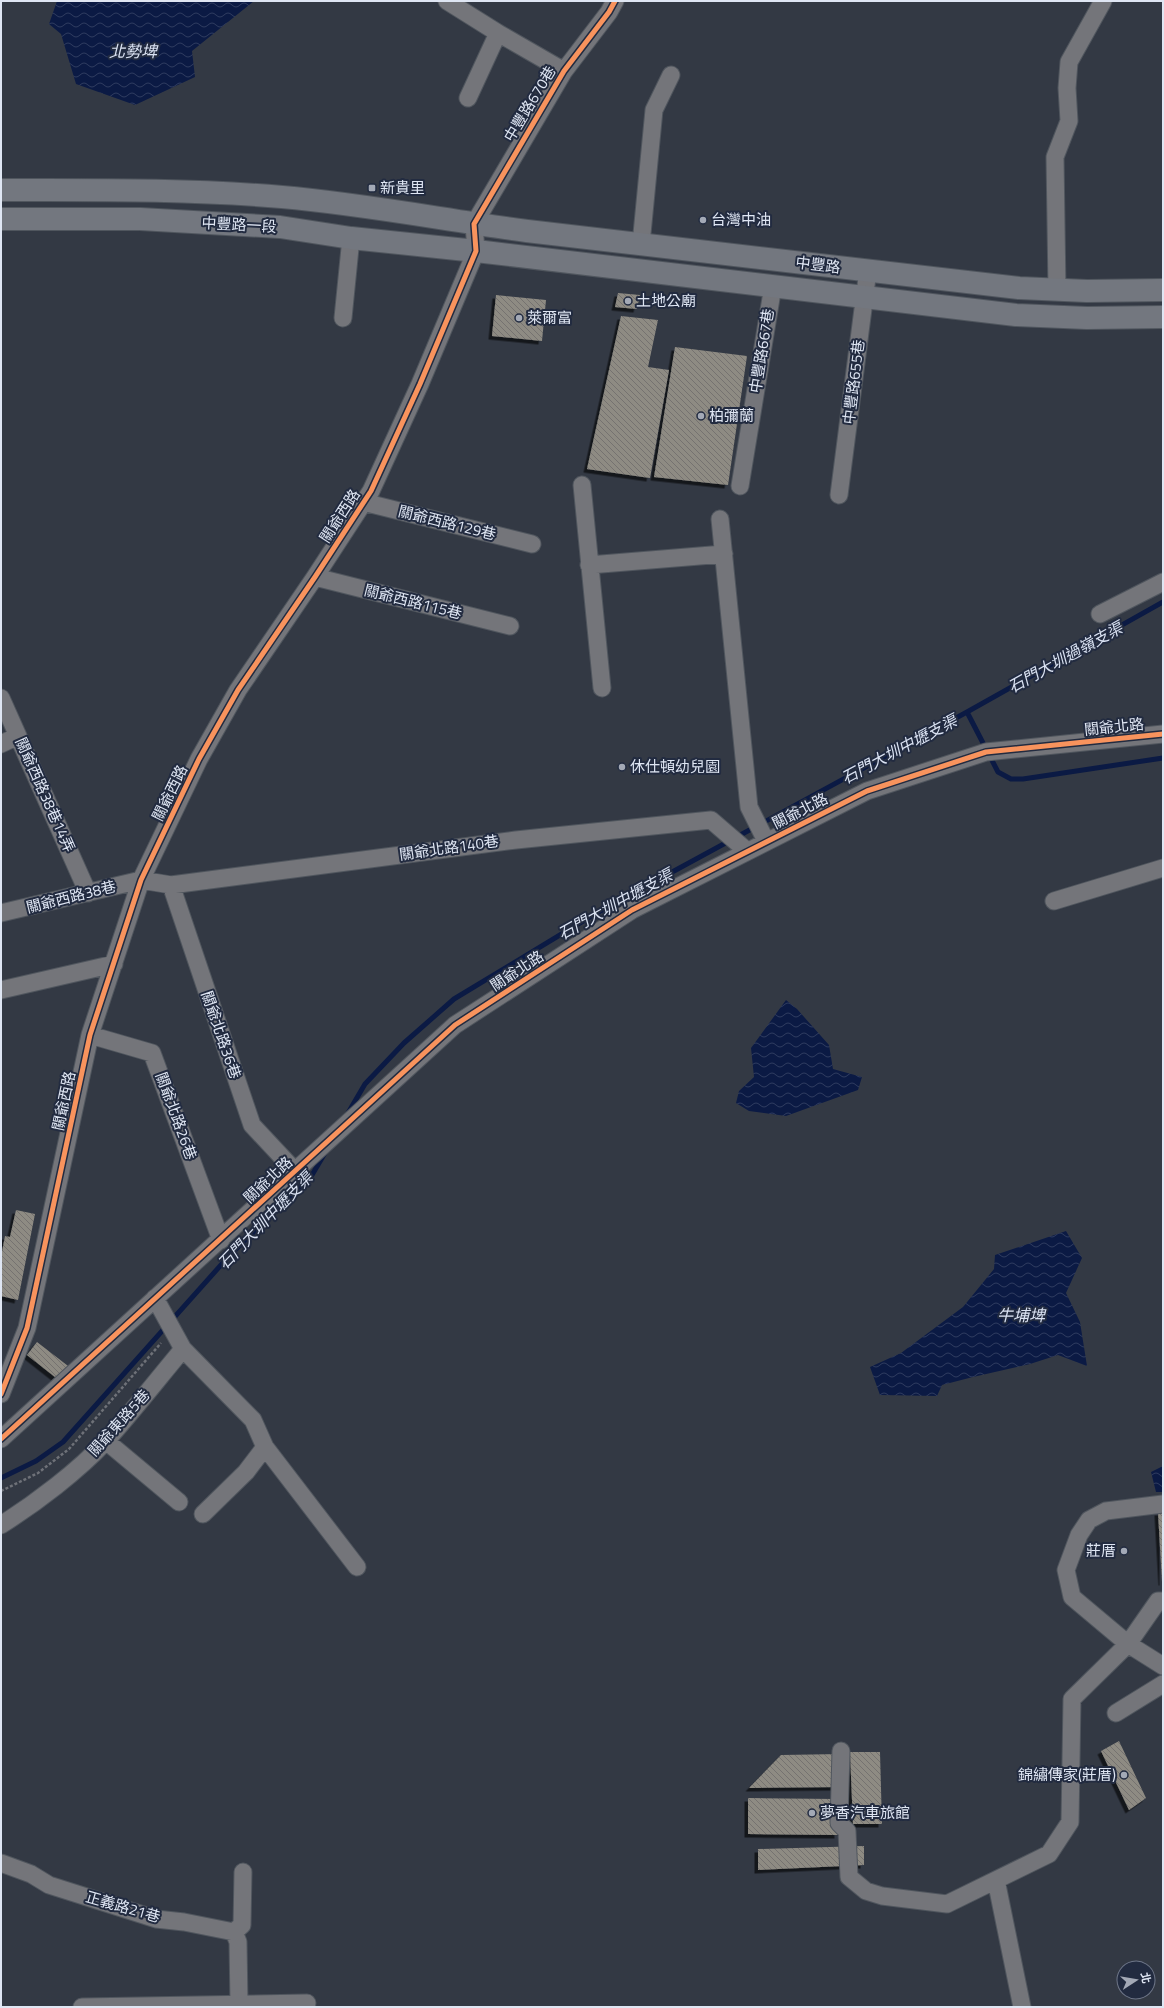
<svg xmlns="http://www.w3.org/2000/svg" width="1164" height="2008" font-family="'Titillium Web','Noto Sans TC',sans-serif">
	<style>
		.water { fill: url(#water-waves) }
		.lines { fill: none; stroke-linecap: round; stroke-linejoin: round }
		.stream { stroke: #0b1a44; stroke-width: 5 }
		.building { fill: url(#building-back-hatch); filter: url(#shadow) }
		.minor-casing { stroke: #50565e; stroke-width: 19 }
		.major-casing { stroke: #50565e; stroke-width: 24 }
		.path { stroke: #6e7178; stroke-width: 2.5; stroke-dasharray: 3 2; stroke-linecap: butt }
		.minor { stroke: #74757a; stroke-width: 17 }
		.major { stroke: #73777f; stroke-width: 22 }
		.cycleway-casing { stroke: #222b40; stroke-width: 8 }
		.cycleway { stroke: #f8935d; stroke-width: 5 }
		.poi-dot { fill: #a3a9b6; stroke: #222b40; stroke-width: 1.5 }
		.labels { text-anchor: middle; stroke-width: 4; stroke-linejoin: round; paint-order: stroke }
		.street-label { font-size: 15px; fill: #dfe6f3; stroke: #222b40 }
		.poi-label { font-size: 15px; fill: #dfe6f3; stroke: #222b40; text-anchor: start }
		.water-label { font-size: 16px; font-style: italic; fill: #dbe3f3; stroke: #222b40 }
	</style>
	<defs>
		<pattern id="water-waves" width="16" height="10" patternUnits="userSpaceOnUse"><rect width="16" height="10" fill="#0b1a44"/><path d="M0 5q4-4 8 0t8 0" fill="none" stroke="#2e3b5f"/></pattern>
		<pattern id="building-back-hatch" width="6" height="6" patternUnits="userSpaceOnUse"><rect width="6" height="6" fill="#8e8b83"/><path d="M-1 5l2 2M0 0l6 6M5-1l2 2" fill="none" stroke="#74726f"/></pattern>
		<filter id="shadow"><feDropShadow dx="-3.5" dy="3.5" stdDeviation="0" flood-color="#0009"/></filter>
	</defs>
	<rect width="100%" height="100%" fill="#333944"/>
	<path class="water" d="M57 1H254L192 51 195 77 135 105 76 84 61 34 49 24Z
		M786 1000 797 1009 829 1045 833 1069 862 1077 858 1090 786 1116 749 1111 736 1103 739 1091 754 1077 751 1048Z
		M1066 1231 1082 1258 1066 1293 1080 1322 1087 1366 1058 1355 1030 1364 973 1377 942 1385 937 1396 880 1395 870 1367 901 1353 963 1307 994 1269 995 1255Z
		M1163 1466V1492H1156L1151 1472Z"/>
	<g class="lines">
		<path class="stream" d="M967 712 998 772 1011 779H1023L1163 758
			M348 1113 365 1084 404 1043 454 999 593 915 967 712 1163 602
			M1 1478 36 1461 63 1442 229 1256 312 1175 325 1153"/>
	</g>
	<path class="building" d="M618 293 640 295 637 309 615 307Z
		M496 295 546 300 542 341 492 336Z
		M621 316 658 320 648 367 669 370 650 478 587 469Z
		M675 347 747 356 728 485 654 477Z
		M16 1210 35 1214 18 1300 1 1296V1257L5 1236 10 1237Z
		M37 1342 72 1369 60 1381 27 1355Z
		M1158 1512H1163V1582H1162Z
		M1119 1741 1146 1798 1129 1810 1101 1751Z
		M850 1752H880L882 1824H853Z
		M841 1754 840 1787 749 1788 781 1755Z
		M748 1798 836 1799 838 1835 748 1834Z
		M864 1846V1865L758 1870V1849Z"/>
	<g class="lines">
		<g class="minor-casing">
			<path id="minor" d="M447 1 498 33 564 71
				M468 98 498 33
				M641 244 654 110 671 75
				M1057 290 1055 157 1069 121 1067 88 1069 62 1103 1
				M343 318 351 238
				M582 485 602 688
				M740 486 773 286
				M839 495 868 270
				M363 502 532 544
				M720 519 749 807 766 841
				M589 565 724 554
				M315 577 510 626
				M1100 614 1163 582
				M1 698 88 893
				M1 744 18 736
				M171 885 252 1125 295 1171
				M1054 901 1163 868
				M1 913 141 880 171 885 516 840 711 820 747 851
				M1 990 114 964
				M90 1035 152 1053 221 1240
				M183 1349 253 1420 265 1447 246 1472 203 1514
				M1 1394 27 1328 90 1035 141 880 199 759 238 690 315 577 371 491 420 384 476 251 474 224 564 71 609 12 615 1
				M1 1439 455 1025 632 910 867 791 986 752 1163 734
				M106 1441 179 1502
				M265 1447 357 1567
				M1163 1504 1106 1511 1089 1520 1079 1535 1066 1570 1072 1597 1128 1644 1158 1601H1163
				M1 1525C36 1503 78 1471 106 1441 133 1411 157 1380 183 1349L155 1298
				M1116 1713 1163 1684
				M841 1751 839 1823 847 1831 849 1877 866 1891 882 1896 947 1904 1049 1854 1070 1822 1072 1699 1128 1644 1163 1666
				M1 1863 31 1874 49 1885 156 1919 184 1922 234 1932 242 1925 243 1872
				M996 1880 1022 2007
				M234 1932 238 1942 239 2004
				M82 2007 307 2003"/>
		</g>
		<g class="major-casing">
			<path id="major" d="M1 190C95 190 189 189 282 197 364 204 445 220 527 231L1019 288 1087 291 1163 290
				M1 219H140L280 227 351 238 476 251 1016 315 1087 318 1163 317"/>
		</g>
		<path class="path" d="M1 1491 38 1473 69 1449 161 1343"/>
		<use href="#minor" class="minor"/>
		<use href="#major" class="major"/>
		<g class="cycleway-casing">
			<path id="cycleway" d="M1 1394 27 1328 90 1035 141 880 199 759 238 690 315 577 371 491 420 384 476 251 474 224 564 71 609 12 615 1
				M1 1439 455 1025 632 910 867 791 986 752 1163 734"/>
		</g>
		<use href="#cycleway" class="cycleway"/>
	</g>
	<g class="poi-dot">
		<rect x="368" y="184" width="8" height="8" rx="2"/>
		<circle cx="703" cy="220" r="4"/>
		<circle cx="628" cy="301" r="4"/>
		<circle cx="519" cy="318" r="4"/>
		<circle cx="701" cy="416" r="4"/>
		<circle cx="622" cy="767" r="4"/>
		<circle cx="1124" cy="1551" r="4"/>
		<circle cx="1124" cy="1775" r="4"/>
		<circle cx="812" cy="1813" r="4"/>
	</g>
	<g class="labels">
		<g class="street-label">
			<text transform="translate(530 104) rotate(-59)" y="5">中豐路670巷</text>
			<text transform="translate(239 225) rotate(3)" y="5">中豐路一段</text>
			<text transform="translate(818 265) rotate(7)" y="5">中豐路</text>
			<text transform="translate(762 351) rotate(-81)" y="5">中豐路667巷</text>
			<text transform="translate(854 382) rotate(-83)" y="5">中豐路655巷</text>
			<text transform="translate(340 516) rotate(-57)" y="5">關爺西路</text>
			<text transform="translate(447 523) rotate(14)" y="5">關爺西路129巷</text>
			<text transform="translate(413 602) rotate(14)" y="5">關爺西路115巷</text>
			<text transform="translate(1114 727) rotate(-6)" y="5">關爺北路</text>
			<text transform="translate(170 793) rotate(-64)" y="5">關爺西路</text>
			<text transform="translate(45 795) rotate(66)" y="5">關爺西路38巷14弄</text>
			<text transform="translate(800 811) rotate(-27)" y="5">關爺北路</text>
			<text transform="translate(449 848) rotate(-8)" y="5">關爺北路140巷</text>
			<text transform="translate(71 897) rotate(-14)" y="5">關爺西路38巷</text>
			<text transform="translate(517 971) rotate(-33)" y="5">關爺北路</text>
			<text transform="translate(221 1035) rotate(71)" y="5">關爺北路36巷</text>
			<text transform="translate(64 1101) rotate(-78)" y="5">關爺西路</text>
			<text transform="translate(176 1116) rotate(70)" y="5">關爺北路26巷</text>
			<text transform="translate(268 1180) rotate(-43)" y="5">關爺北路</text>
			<text transform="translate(119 1423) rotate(-48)" y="5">關爺東路5巷</text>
			<text transform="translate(123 1907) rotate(16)" y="5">正義路21巷</text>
		</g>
		<g class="poi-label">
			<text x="380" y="193">新貴里</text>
			<text x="711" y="225">台灣中油</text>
			<text x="636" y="306">土地公廟</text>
			<text x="527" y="323">萊爾富</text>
			<text x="709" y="421">柏彌蘭</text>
			<text x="630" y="772">休仕頓幼兒園</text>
			<text x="1116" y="1556" text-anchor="end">莊厝</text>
			<text x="1116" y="1780" text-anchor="end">錦繡傳家(莊厝)</text>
			<text x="820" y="1818">夢香汽車旅館</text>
		</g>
		<g class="water-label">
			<text x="133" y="57">北勢埤</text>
			<text transform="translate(1065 657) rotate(-29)" y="6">石門大圳過嶺支渠</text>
			<text transform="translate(899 749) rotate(-28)" y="6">石門大圳中壢支渠</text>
			<text transform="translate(615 904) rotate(-29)" y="6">石門大圳中壢支渠</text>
			<text transform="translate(265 1220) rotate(-46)" y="6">石門大圳中壢支渠</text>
			<text x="1021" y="1321">牛埔埤</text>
		</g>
	</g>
	<rect width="1164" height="2008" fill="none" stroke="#dfe6f3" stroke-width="4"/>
	<g transform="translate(1136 1980) rotate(78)"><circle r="19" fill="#222b40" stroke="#6e7688"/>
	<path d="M0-3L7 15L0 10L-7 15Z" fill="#a3a9b6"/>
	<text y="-6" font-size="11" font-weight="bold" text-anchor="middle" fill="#dfe6f3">北</text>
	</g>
</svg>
